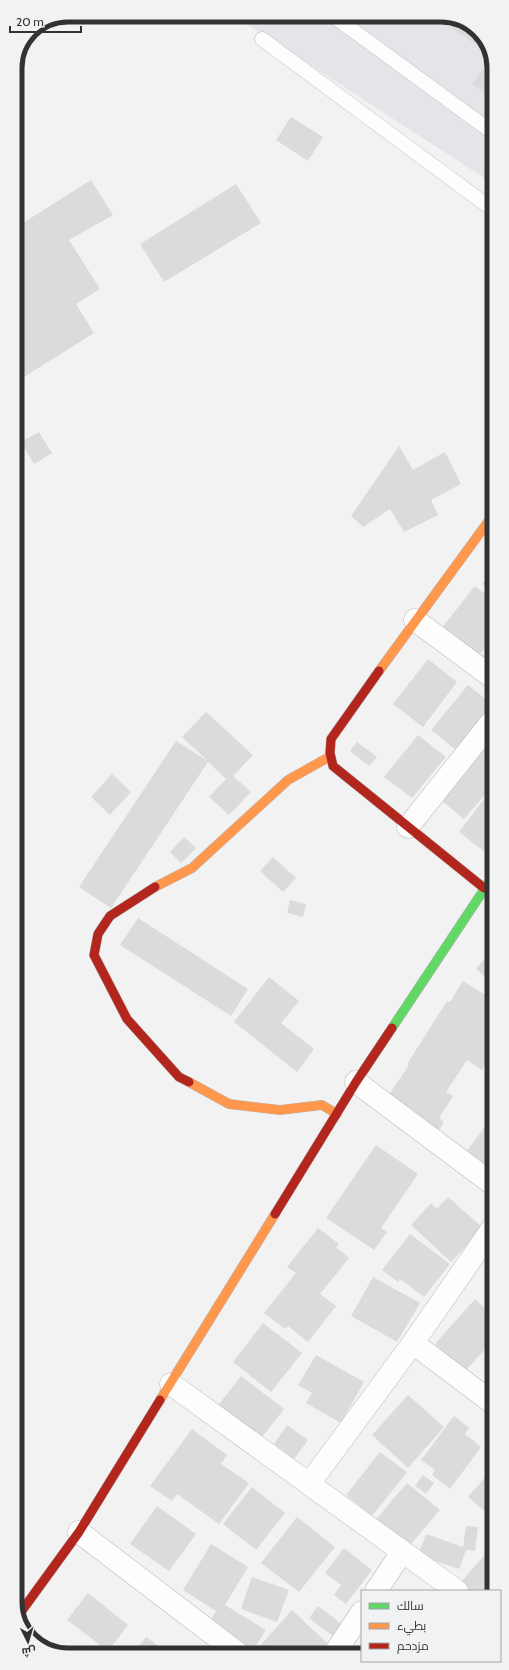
<svg xmlns="http://www.w3.org/2000/svg" width="509" height="1670" font-family="Cabin,Cairo,sans-serif">
	<style>
		.built { fill: #e3e5e9 }
		.building { fill: #dbdbdb }
		.lines { fill: none; stroke-linecap: round; stroke-linejoin: round }
		.lane-casing { stroke: #bababa; stroke-width: 15 }
		.street-casing { stroke: #bababa; stroke-width: 23 }
		.fast-casing { stroke: #bababa; stroke-width: 10 }
		.slow-casing { stroke: #bababa; stroke-width: 10 }
		.jam-casing { stroke: #bababa; stroke-width: 10 }
		.lane { stroke: #fdfdfd; stroke-width: 14 }
		.street { stroke: #fdfdfd; stroke-width: 22 }
		.fast { stroke: #63d668; stroke-width: 9 }
		.slow { stroke: #ff974d; stroke-width: 9 }
		.jam { stroke: #b3261e; stroke-width: 9 }
		.rim { fill: none; stroke: #323233; stroke-width: 5 }
	</style>
	<rect width="100%" height="100%" fill="#f2f2f2"/>
	<path class="built" d="M233 15H444L476 28 492 55V183Z"/>
	<path class="building" d="M433 15H444L476 28 492 56Z
		M492 56V98L472 84Z
		M291 117 323 137 308 161 276 140Z
		M91 180 113 215 69 240 100 289 76 304 94 333 16 382 15 228Z
		M236 184 261 223 164 282 140 244Z
		M39 432 52 453 34 464 21 442Z
		M399 446 413 470 445 452 461 484 431 500 438 515 404 532 390 509 363 527 351 516Z
		M493 571V592L482 584Z
		M475 586 492 599 486 606 493 611V638L474 662 437 634Z
		M493 643V676L476 663Z
		M428 659 457 682 423 727 393 704Z
		M468 685 493 705 456 750 431 730Z
		M206 712 253 755 233 776 251 792 229 815 209 797 226 779 208 762 111 908 79 887 176 741 208 761 182 737Z
		M493 729V763L484 773 493 781V786L464 819 435 795Z
		M418 735 446 757 412 798 384 777Z
		M357 742 377 757 369 766 350 751Z
		M112 774 131 792 110 815 91 797Z
		M490 791 493 793V852L490 856 459 832Z
		M184 837 196 848 181 863 170 852Z
		M273 857 296 878 283 892 260 871Z
		M290 900 306 904 303 917 287 913Z
		M138 918 248 989 231 1016 120 945Z
		M493 948V983L476 969Z
		M269 977 299 1001 281 1023 314 1049 297 1072 234 1022Z
		M463 981 487 996 489 992 493 995V1052L482 1070 467 1060 446 1092 453 1096 439 1118 444 1122 436 1135 384 1102 409 1065 407 1064 447 1001 450 1002Z
		M493 1116 494 1180 463 1156Z
		M376 1145 418 1174 381 1228 387 1232 374 1250 326 1218Z
		M448 1197 483 1228 451 1262 411 1225 431 1203 437 1209Z
		M318 1228 339 1244 336 1247 349 1258 320 1294 336 1306 308 1342 288 1326 285 1329 264 1313 296 1273 287 1267Z
		M410 1234 450 1264 424 1297 400 1279 398 1282 382 1270Z
		M373 1277 420 1303 397 1342 351 1316Z
		M475 1299 494 1316V1340L465 1371 435 1344Z
		M263 1323 302 1353 271 1392 233 1362Z
		M316 1355 364 1382 341 1423 306 1403 312 1393 298 1385Z
		M494 1372V1384L488 1379Z
		M241 1376 284 1409 259 1441 216 1408Z
		M408 1395 444 1427 408 1468 372 1435Z
		M454 1416 469 1428 465 1434 481 1447 450 1489 432 1475 435 1470 421 1460Z
		M287 1425 308 1440 294 1459 274 1444Z
		M192 1429 227 1455 221 1464 249 1483 219 1524 177 1494 172 1501 150 1486Z
		M380 1452 407 1472 372 1516 346 1495Z
		M494 1467V1519L468 1497Z
		M423 1475 434 1483 426 1494 415 1486Z
		M407 1483 440 1510 405 1551 372 1524Z
		M252 1487 285 1513 256 1550 223 1524Z
		M157 1506 196 1534 169 1571 130 1544Z
		M297 1517 335 1547 299 1592 261 1563Z
		M466 1526 478 1527 475 1551 466 1550 459 1569 418 1555 426 1534 463 1547Z
		M211 1544 248 1567 225 1605 266 1630 252 1652 208 1625 216 1611 183 1590Z
		M344 1548 372 1570 346 1604 334 1595 341 1585 325 1573Z
		M490 1549 494 1552V1591H469L460 1583Z
		M252 1577 289 1590 277 1622 241 1609Z
		M88 1593 128 1625 108 1651 67 1620Z
		M318 1606 347 1628 338 1640 309 1618Z
		M292 1610 327 1643 317 1654H264L258 1648Z
		M146 1637 169 1654 132 1655Z
		M200 1650 207 1654H197Z
		M91 1651 94 1655H86Z"/>
	<g class="lines">
		<g class="lane-casing">
			<path id="lane" d="M332 15 492 132
				M262 39 492 209"/>
		</g>
		<g class="street-casing">
			<path id="street" d="M415 620 493 678
				M408 827 493 720
				M356 1082 494 1185
				M413 1343 494 1404
				M171 1384 457 1591
				M309 1484 413 1343 494 1226
				M79 1532 239 1654
				M376 1591 402 1552
				M334 1654 362 1612"/>
		</g>
		<g class="fast-casing">
			<path id="fast" d="M392 1028 493 876"/>
		</g>
		<g class="slow-casing">
			<path id="slow" d="M379 671 493 515
				M155 887 192 868 288 780 329 757
				M189 1082 229 1104 280 1110 322 1105 337 1114
				M160 1400 275 1214"/>
		</g>
		<g class="jam-casing">
			<path id="jam" d="M379 671 331 739 330 753 333 766 484 888
				M155 887 110 916 98 934 94 955 127 1019 179 1077 189 1082
				M275 1214 356 1082 392 1028
				M18 1616 79 1532 160 1400"/>
		</g>
		<use href="#lane" class="lane"/>
		<use href="#street" class="street"/>
		<use href="#fast" class="fast"/>
		<use href="#slow" class="slow"/>
		<use href="#jam" class="jam"/>
	</g>
	<path d="M0 0H509V1670H0ZM68 22H441A46 46 0 0 1 487 68V1602A46 46 0 0 1 441 1648H68A46 46 0 0 1 22 1602V68A46 46 0 0 1 68 22Z" fill="#f1f2f3" fill-rule="evenodd"/>
	<path class="rim" d="M68 22H441A46 46 0 0 1 487 68V1602A46 46 0 0 1 441 1648H68A46 46 0 0 1 22 1602V68A46 46 0 0 1 68 22Z"/>
	<rect x="361" y="1590" width="140" height="72" fill="#f1f2f3" stroke="#a5a5a6"/>
	<rect x="369" y="1603" width="20" height="6" fill="#63d668" stroke="#a5a5a6"/>
	<text x="397" y="1610" font-size="12" fill="#323233">سالك</text>
	<rect x="369" y="1623" width="20" height="6" fill="#ff974d" stroke="#a5a5a6"/>
	<text x="397" y="1630" font-size="12" fill="#323233">بطيء</text>
	<rect x="369" y="1643" width="20" height="6" fill="#b3261e" stroke="#a5a5a6"/>
	<text x="397" y="1650" font-size="12" fill="#323233">مزدحم</text>
	<g transform="translate(28 1642) rotate(175)" stroke="#f1f2f3" stroke-width="3" paint-order="stroke">
	<path d="M0-3L7 15L0 10L-7 15Z" fill="#323233"/>
	<text y="-6" font-size="11" font-weight="bold" text-anchor="middle" fill="#323233">ش</text>
	</g>
	<path d="M10 26v6h71v-6" fill="none" stroke="#323233" stroke-width="2"/>
	<text x="16" y="26" font-size="12" fill="#323233" stroke="#f1f2f3" stroke-width="3" paint-order="stroke">20 m</text>
</svg>
